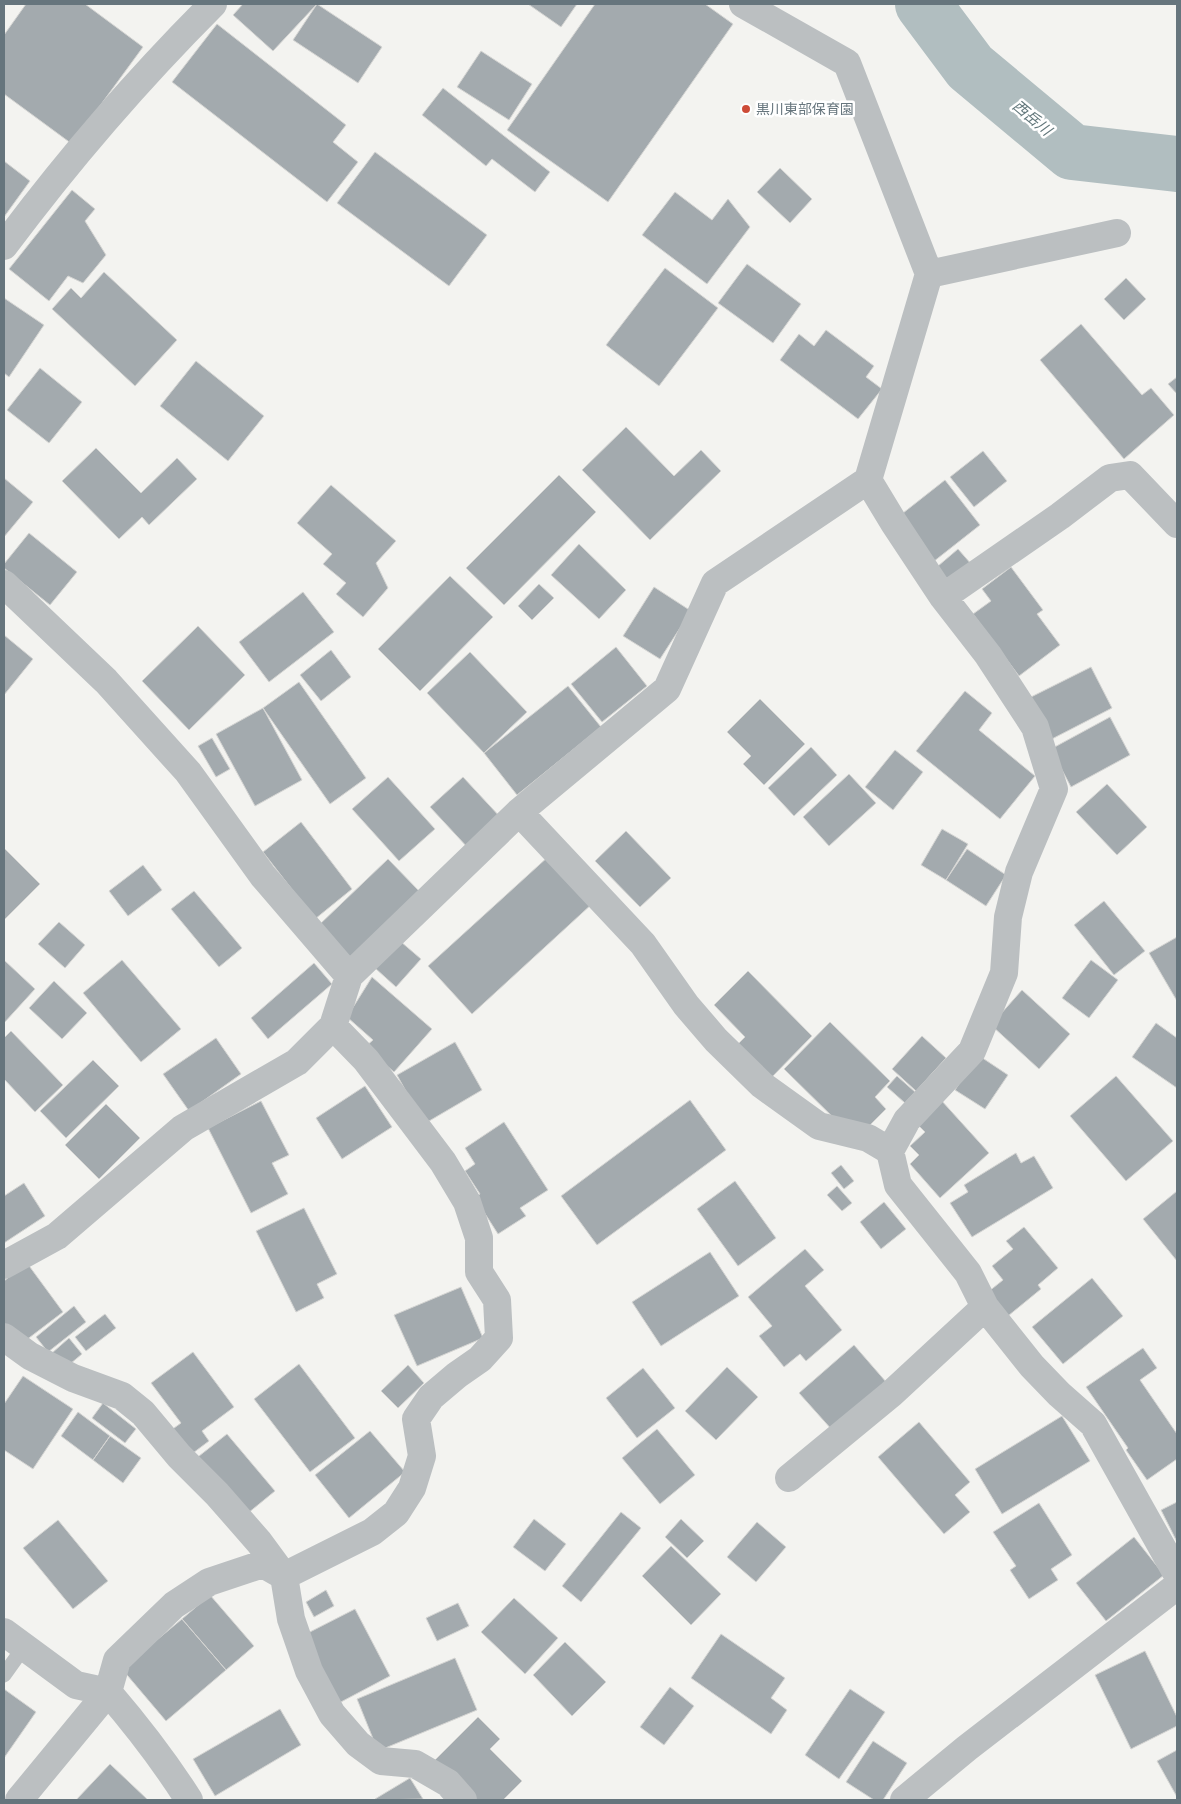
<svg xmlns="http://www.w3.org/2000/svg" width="1181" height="1804" font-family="'PT Sans Narrow','Noto Sans JP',sans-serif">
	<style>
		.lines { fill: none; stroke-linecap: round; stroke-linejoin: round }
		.river { stroke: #b1bec0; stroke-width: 56 }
		.building { fill: #a3aaae; stroke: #d5d5d3 }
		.lane { stroke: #bbbfc1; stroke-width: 15 }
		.street { stroke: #bbbfc1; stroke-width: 28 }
		.poi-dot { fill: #cd4b37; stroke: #fff; stroke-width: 2 }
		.labels { text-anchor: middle; stroke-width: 5; stroke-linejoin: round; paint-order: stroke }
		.poi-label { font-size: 14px; fill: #66757d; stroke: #fff; text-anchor: start }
		.water-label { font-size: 15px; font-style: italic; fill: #62777b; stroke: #fff }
	</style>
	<rect width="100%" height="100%" fill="#f3f3f0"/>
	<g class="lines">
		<path class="river" d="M923 4 970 67 1072 152 1177 164"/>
	</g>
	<path class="building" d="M26 4H85L143 47 72 144 4 94V35Z
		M243 4H317L273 51 233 15Z
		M317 4 382 47 358 83 293 40Z
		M528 4H577L561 27Z
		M595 4H705L733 24 608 202 507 130Z
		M217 24 346 125 333 142 358 162 327 202 172 82Z
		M481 51 532 84 509 120 457 87Z
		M443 88 550 172 535 192 492 159 486 166 422 115Z
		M375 152 487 235 449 286 337 203Z
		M4 161 30 181 4 217Z
		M780 168 812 199 790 223 757 192Z
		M72 190 95 209 85 221 106 255 83 283 68 276 49 301 9 269Z
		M675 192 712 220 728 199 750 227 707 284 642 235Z
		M747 264 801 304 773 343 718 303Z
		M665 268 718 308 659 386 606 345Z
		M104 272 177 340 135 386 52 309 71 288 81 298Z
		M1126 278 1146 299 1124 320 1104 299Z
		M4 298 44 325 9 377 4 373Z
		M1081 324 1142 395 1151 388 1174 415 1124 459 1040 360Z
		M826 330 874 366 866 377 882 389 858 419 780 360 799 334 814 346Z
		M196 361 264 416 228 461 160 406Z
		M40 368 82 402 49 443 7 410Z
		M1177 377V394L1168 384Z
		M626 427 674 476 701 450 721 471 650 540 582 470Z
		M96 448 141 493 177 458 197 479 149 525 142 517 119 539 62 481Z
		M983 451 1007 481 974 507 950 477Z
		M559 475 596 512 504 605 466 568Z
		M4 478 33 502 4 537Z
		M945 480 980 525 933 562 898 517Z
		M331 485 396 541 376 563 388 588 363 617 336 594 346 583 323 564 332 554 297 523Z
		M29 533 77 572 50 605 4 568V564Z
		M579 544 626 590 599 619 551 575Z
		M958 549 972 565 946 589 931 572Z
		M1011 567 1043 610 1037 614 1060 645 1019 676 973 614 991 601 982 589Z
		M450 576 493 617 420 691 378 649Z
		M539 584 554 598 532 620 518 606Z
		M654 587 691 611 660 659 623 636Z
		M303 592 334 632 269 682 239 642Z
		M198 626 245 675 189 730 142 681Z
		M4 635 33 659 4 695Z
		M616 647 647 686 602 722 571 684Z
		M331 650 351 677 321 701 300 675Z
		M470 652 527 712 484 753 427 693Z
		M1091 667 1112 708 1048 741 1027 699Z
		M299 682 366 778 330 804 263 708Z
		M568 686 601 727 517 795 484 753Z
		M965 691 992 713 979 730 1035 776 1000 819 916 751Z
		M760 699 805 744 764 785 743 764 751 756 727 732Z
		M263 708 302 780 255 806 216 734Z
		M1110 717 1130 755 1071 787 1051 749Z
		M212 738 230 769 216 777 198 746Z
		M811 747 837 775 794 816 768 788Z
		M895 750 923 772 893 810 865 787Z
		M849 774 876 803 829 846 803 817Z
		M388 777 435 829 399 861 352 809Z
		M463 777 502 819 469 849 430 807Z
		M1107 784 1147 827 1117 855 1076 812Z
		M301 822 352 889 315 919 263 852Z
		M942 829 968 844 946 880 921 865Z
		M626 831 671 878 640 907 595 861Z
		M4 848 40 884 4 920Z
		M967 849 1006 875 986 906 946 880Z
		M550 855 593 903 472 1014 428 966Z
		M388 859 420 892 352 959 319 925Z
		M143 865 162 890 128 916 109 891Z
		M194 891 242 948 219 967 171 909Z
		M1104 901 1145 951 1114 975 1074 925Z
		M59 922 85 945 65 968 38 944Z
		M1177 937V1001L1149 953Z
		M400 941 421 959 396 987 375 968Z
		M4 960 35 989 4 1023Z
		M122 960 181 1029 141 1062 83 993Z
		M1091 960 1118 980 1089 1018 1062 998Z
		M314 963 332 984 268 1039 251 1018Z
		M748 971 812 1036 770 1079 737 1045 745 1037 714 1005Z
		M372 977 432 1029 394 1072 365 1047 373 1040 347 1017Z
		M54 981 87 1013 62 1039 29 1008Z
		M1022 990 1070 1034 1039 1069 991 1025Z
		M830 1022 890 1081 875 1097 886 1109 860 1135 844 1128 784 1069Z
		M1156 1023 1177 1038V1088L1132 1057Z
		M11 1031 63 1085 35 1112 4 1079V1038Z
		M922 1036 946 1058 916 1091 892 1069Z
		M216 1038 241 1074 189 1111 163 1074Z
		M455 1042 482 1090 424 1124 397 1075Z
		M978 1055 1008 1075 985 1109 955 1090Z
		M93 1060 119 1086 66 1138 40 1111Z
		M897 1076 915 1092 905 1103 887 1087Z
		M1116 1076 1173 1141 1126 1181 1070 1116Z
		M365 1086 392 1127 342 1159 316 1118Z
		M690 1100 726 1150 597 1245 561 1196Z
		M941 1100 989 1153 940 1198 910 1164 919 1155 910 1146 925 1132 916 1123Z
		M261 1101 289 1155 272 1163 288 1194 251 1213 208 1128Z
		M106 1104 140 1138 99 1179 65 1145Z
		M504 1122 548 1190 520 1208 526 1216 498 1234 475 1198 480 1194 465 1171 475 1164 465 1148Z
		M1016 1153 1021 1163 1034 1156 1053 1188 972 1237 950 1203 968 1192 964 1185Z
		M841 1165 854 1181 844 1189 831 1173Z
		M735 1181 776 1238 738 1266 697 1209Z
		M24 1183 45 1216 4 1243V1196Z
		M837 1186 852 1203 842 1211 827 1195Z
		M1177 1191V1261L1143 1219Z
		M884 1202 906 1229 881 1249 860 1222Z
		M304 1208 337 1274 317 1284 324 1298 296 1312 256 1231Z
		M1024 1227 1058 1268 1038 1285 1041 1289 1008 1316 988 1292 1003 1280 992 1266 1013 1249 1006 1241Z
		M805 1249 824 1270 805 1286 842 1330 806 1361 800 1354 784 1367 759 1336 772 1326 748 1297Z
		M710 1252 739 1296 661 1346 632 1302Z
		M27 1263 63 1312 21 1344 4 1323V1281Z
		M1092 1278 1123 1316 1063 1364 1032 1327Z
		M461 1287 483 1338 417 1366 394 1315Z
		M74 1306 86 1322 48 1352 36 1337Z
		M105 1314 116 1328 86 1351 75 1337Z
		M69 1338 82 1354 64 1369 52 1353Z
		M854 1345 887 1383 833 1431 799 1393Z
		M1143 1348 1157 1368 1140 1380 1177 1434V1459L1147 1480 1126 1450 1128 1448 1086 1387Z
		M193 1352 234 1407 202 1431 209 1441 189 1456 170 1431 181 1423 151 1383Z
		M299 1364 355 1438 310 1472 254 1399Z
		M408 1365 424 1383 398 1408 381 1391Z
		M727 1367 758 1397 716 1440 685 1411Z
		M643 1368 675 1408 637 1438 606 1398Z
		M23 1376 73 1409 33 1469 4 1450V1404Z
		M103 1403 136 1429 125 1443 92 1418Z
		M78 1412 110 1436 93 1460 61 1436Z
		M1062 1416 1090 1461 1002 1514 975 1469Z
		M919 1422 970 1482 955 1495 970 1512 944 1534 878 1457Z
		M657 1429 695 1475 660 1504 622 1458Z
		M370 1431 405 1472 349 1518 315 1475Z
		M227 1434 275 1491 242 1518 194 1460Z
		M110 1436 141 1458 123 1483 93 1460Z
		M1177 1502V1542L1161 1510Z
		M1039 1503 1072 1555 1051 1569 1058 1580 1029 1599 1010 1570 1016 1566 993 1532Z
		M621 1512 641 1528 581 1602 562 1586Z
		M534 1519 566 1544 545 1571 513 1547Z
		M681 1519 704 1541 687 1558 665 1537Z
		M58 1520 108 1581 73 1609 23 1548Z
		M757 1522 786 1547 756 1582 727 1557Z
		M1134 1537 1164 1575 1106 1621 1076 1583Z
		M671 1546 721 1594 691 1625 642 1576Z
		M326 1590 334 1606 314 1617 306 1602Z
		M210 1595 254 1646 226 1670 182 1619Z
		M514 1598 558 1638 525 1674 481 1632Z
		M458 1603 469 1626 437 1641 426 1618Z
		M355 1609 390 1676 339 1703 304 1635Z
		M182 1619 226 1670 166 1721 122 1669Z
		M721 1634 785 1678 771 1698 787 1710 771 1734 691 1678Z
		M565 1642 606 1682 572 1716 533 1675Z
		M1145 1651 1177 1717V1726L1131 1749 1095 1675Z
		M455 1658 477 1710 378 1751 357 1699Z
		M670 1687 694 1706 664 1745 640 1727Z
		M4 1689 36 1712 4 1758Z
		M850 1689 885 1712 839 1779 805 1755Z
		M280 1709 301 1745 215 1796 193 1759Z
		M478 1717 500 1739 490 1749 522 1781 503 1800H474L435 1760Z
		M873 1741 907 1763 883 1800H874L846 1782Z
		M1177 1750V1797L1157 1761Z
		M110 1764 148 1800H76Z
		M410 1778 423 1799 375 1800V1799Z"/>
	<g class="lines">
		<path class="lane" d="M4 1675 24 1647"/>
		<path class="street" d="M4 246C68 160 138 79 213 4
			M929 274 1117 233
			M868 480 894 523 943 597 988 655 1035 727 1054 789 1019 872 1008 917 1004 973 972 1051 907 1120 890 1151 898 1185 968 1273 985 1307 1032 1366 1059 1394 1093 1424 1177 1574
			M4 584 106 681 188 772 263 876 349 976
			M943 597 1060 516 1110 478 1130 475 1177 524
			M519 812 643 944 686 1005 716 1040 762 1085 819 1126 868 1138 890 1151
			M4 1265 57 1236 183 1128 297 1062 333 1026 349 976 519 812 667 689 715 583 868 480 929 274 847 63 743 4
			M4 1337 30 1356 73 1378 122 1396 143 1413 179 1456 217 1494 259 1542 284 1576 291 1619 309 1671 332 1714 358 1744 381 1761 415 1764 448 1783 463 1800
			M789 1478 891 1394 985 1307
			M4 1632 76 1685 108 1692 117 1660 174 1605 209 1582 263 1564 284 1576 372 1532 396 1513 412 1488 422 1456 416 1419 431 1397 457 1375 480 1359 499 1338 497 1300 479 1272V1238L467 1202 443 1162 366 1060 333 1026
			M19 1800 108 1692C138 1727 165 1762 189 1800
			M904 1800 967 1748 1177 1586"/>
	</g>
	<circle class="poi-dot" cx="746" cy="109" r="5"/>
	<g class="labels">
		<g class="poi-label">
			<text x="756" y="114">黒川東部保育園</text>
		</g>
		<g class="water-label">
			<text transform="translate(1032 118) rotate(40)" y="5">西岳川</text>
		</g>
	</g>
	<rect width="1181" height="1804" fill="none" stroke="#66757d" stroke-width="10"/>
</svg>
